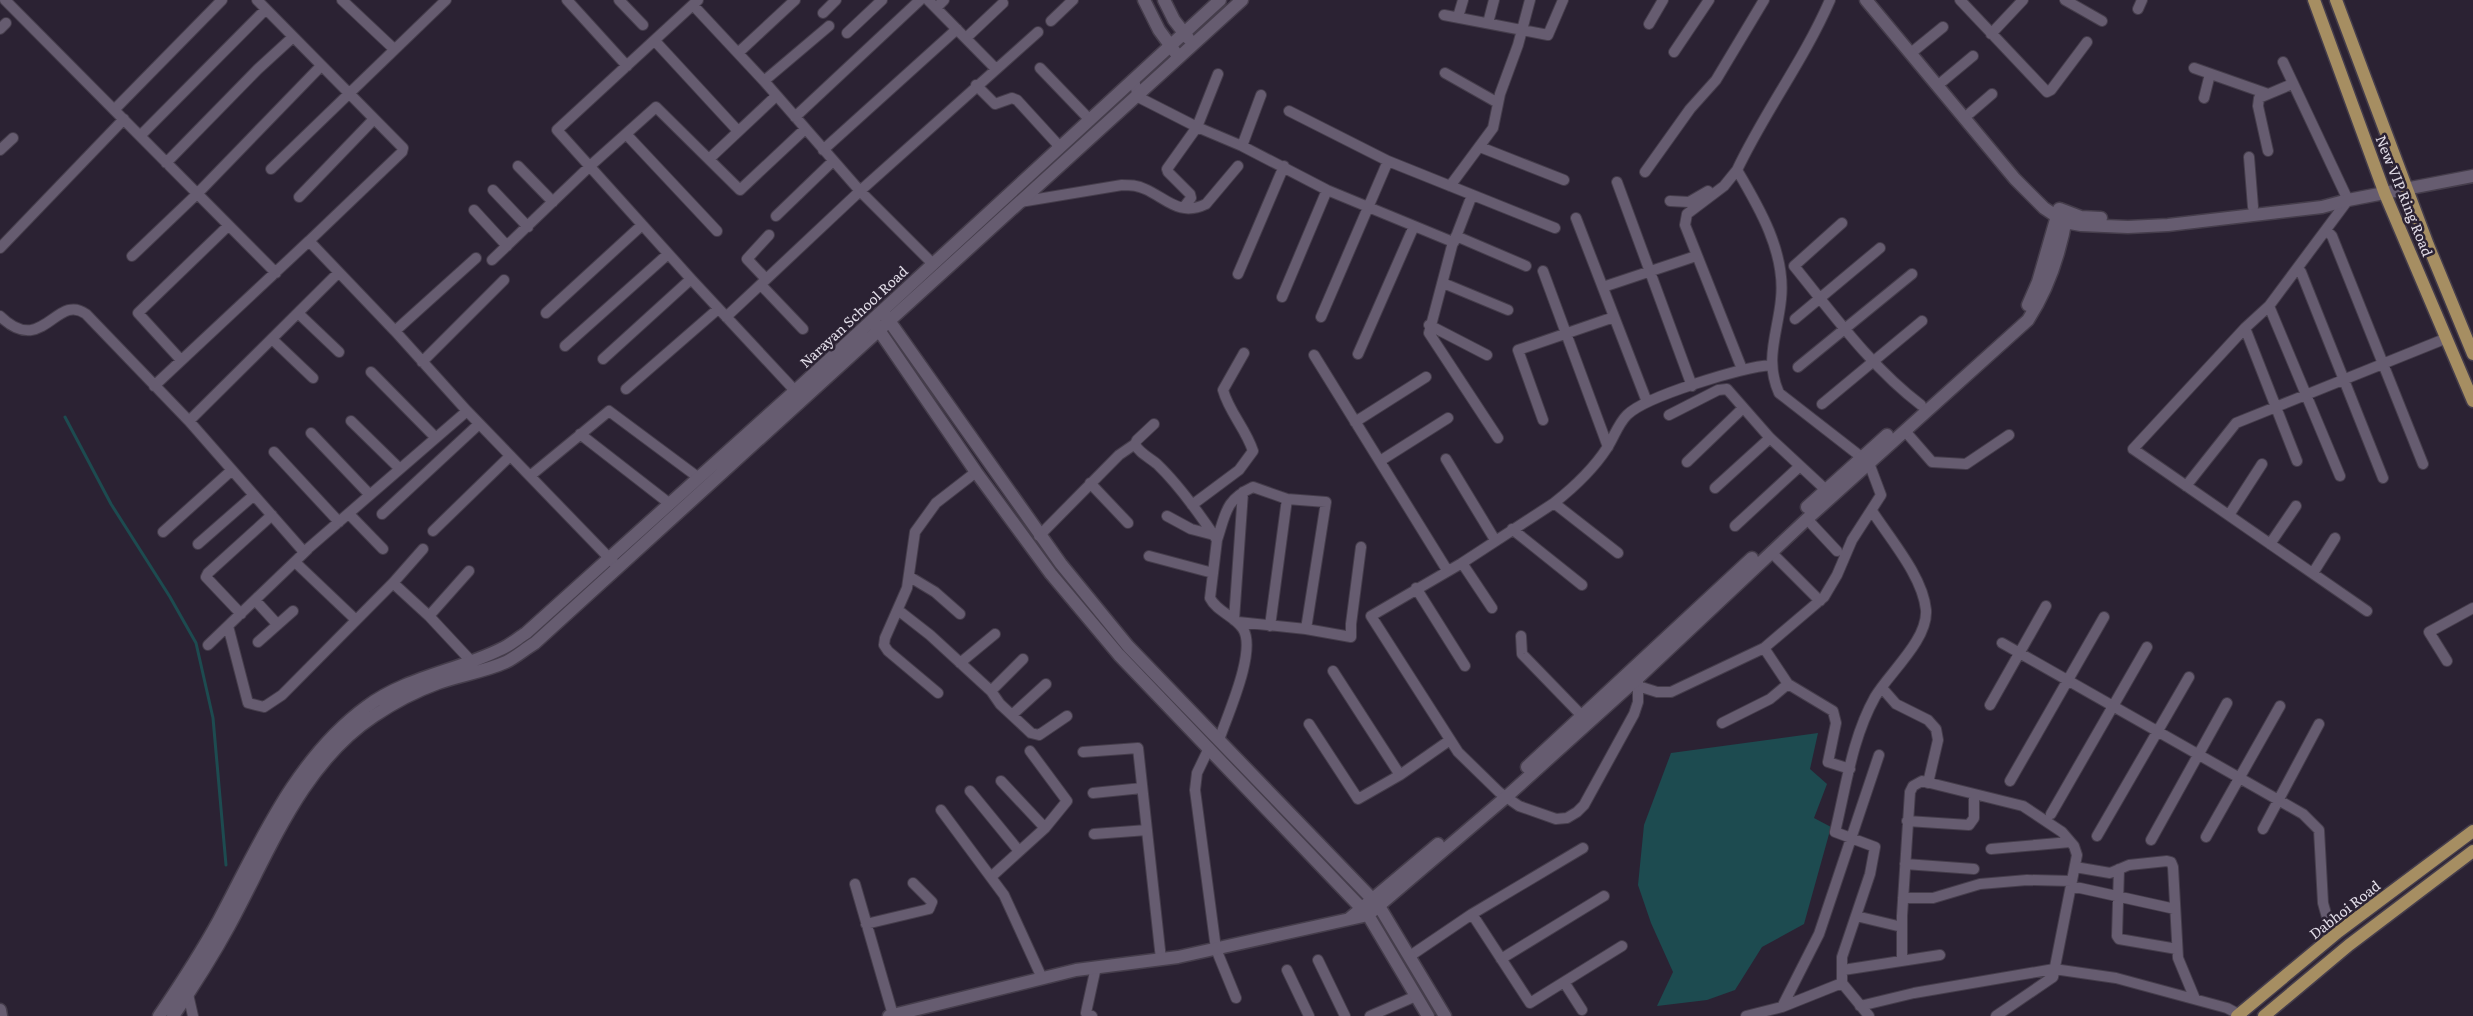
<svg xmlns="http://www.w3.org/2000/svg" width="2473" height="1016" font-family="Literata,serif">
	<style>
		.water { fill: #1d4b50 }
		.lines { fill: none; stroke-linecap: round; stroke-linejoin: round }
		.stream { stroke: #1d4b50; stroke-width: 3 }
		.minor-casing { stroke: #453d4b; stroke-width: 12 }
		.tertiary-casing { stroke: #453d4b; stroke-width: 15 }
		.primary-casing { stroke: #453d4b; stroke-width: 15 }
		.minor { stroke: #665c70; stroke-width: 10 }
		.tertiary { stroke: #665c70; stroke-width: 12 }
		.primary { stroke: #a68e62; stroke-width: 12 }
		.labels { text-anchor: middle; stroke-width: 5; stroke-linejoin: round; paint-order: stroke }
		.street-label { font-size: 14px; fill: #e2dde8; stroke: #2b2233 }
	</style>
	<rect width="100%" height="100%" fill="#2b2233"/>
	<path class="water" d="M1818 733 1810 769 1827 784 1814 818 1831 827 1804 924 1762 947 1735 990 1707 1000 1657 1006 1673 972 1651 923 1638 885 1644 825 1671 753Z"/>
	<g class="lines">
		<path class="stream" d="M65 417 111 504 170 597 196 643 213 718 226 865"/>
		<g class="minor-casing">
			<path id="minor" d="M5 0 276 273
				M257 0 403 148 402 152 309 241 395 331 467 411 614 563
				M342 0 394 49
				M567 0 627 66
				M619 0 643 25
				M698 0 557 130 691 279 799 395
				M928 0 995 68
				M1960 0 2047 92 2051 90 2087 42
				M2065 0 2102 21
				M693 5 764 81 860 191 933 264
				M936 8 944 0
				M2138 9 2142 0
				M823 13 836 0
				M1444 15 1548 35 1563 0
				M1458 17 1463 0
				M1051 21 1073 0
				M1488 23 1494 0
				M1649 24 1663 0
				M0 29 6 23
				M847 33 882 0
				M1991 34 2023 0
				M966 38 1003 3
				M655 41 738 131
				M1674 52 1709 0
				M738 53 795 0
				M1911 53 1943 27
				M2283 62 2348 200 2269 306 2245 328 2133 449 2367 611
				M1040 68 1089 119
				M2194 68 2268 94
				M1445 73 1498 103
				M1134 80 1138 97 1197 127 1242 146 1327 190 1453 242 1429 333 1498 438
				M764 81 829 26
				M1943 81 1973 56
				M976 85 995 104 1012 98 1017 100 1060 147
				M2204 98 2210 74
				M114 110 222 0
				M1289 111 1388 161 1555 228
				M1970 113 1992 94
				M795 117 920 0
				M626 134 717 231
				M140 136 266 9
				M1242 146 1261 95
				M1480 147 1564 180
				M0 150 13 138
				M823 150 957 29
				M2268 151 2258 106 2259 98 2292 84
				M2249 157 2253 207
				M709 159 776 96
				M166 163 258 69 293 37
				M518 166 553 202
				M271 169 446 0
				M1737 170 1724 186 1687 214 1685 225 1742 369
				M1645 172 1690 109 1716 80 1764 0
				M1617 182 1692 386
				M1450 186 1493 128 1500 94 1518 45 1530 0
				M493 190 528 227
				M299 197 374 119
				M1670 201 1689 202 1708 191
				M1020 202 1122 185C1130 185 1137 185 1145 189 1166 198 1179 217 1206 204L1238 166
				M1184 207 1191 198 1190 194 1168 172 1167 169 1197 127 1218 74
				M474 210 507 246
				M776 216 833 161
				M1576 218 1647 402
				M1842 223 1794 266C1833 314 1871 367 1921 405
				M2326 230 2332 236 2423 464
				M1456 236 1526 266
				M1454 242 1472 195
				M0 248 124 119
				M132 256 197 194 321 66
				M492 260 590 166 656 107 740 190 805 129
				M2297 269 2301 272 2383 478
				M1543 271 1608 447
				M1238 274 1284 166
				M766 279 747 259 769 235
				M1443 283 1508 310
				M761 285 803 329
				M1603 287 1696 256
				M1282 297 1327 190
				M2269 306 2340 476
				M298 313 339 352
				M546 313 642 225
				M0 316C43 358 56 292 86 314L189 421 304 552 467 411
				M726 317 860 191 1038 32
				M1321 317 1388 161
				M1795 319 1880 248
				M1429 325 1487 355
				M2245 328 2297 461
				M395 331 476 258
				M272 339 313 378
				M565 346 668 254
				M1358 354 1414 226
				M1314 355 1447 570
				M180 359 138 313 228 226
				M603 359 691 279
				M422 362 504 280
				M1798 367 1912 274
				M371 372 436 438
				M154 386 309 241
				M626 389 718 309
				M1822 404 1922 321
				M1669 415 1718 390 1727 389 1770 438 1826 490
				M1543 420 1518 350 1614 317
				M189 421 338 273
				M351 421 400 469
				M1355 422 1426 377
				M1154 424 1137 440 1135 444C1138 452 1150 458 1157 464 1180 486 1199 513 1217 540L1210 598C1217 612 1235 616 1243 629 1257 651 1227 716 1219 740
				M1905 431 1932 462 1966 464 2009 435
				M311 433 370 495
				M580 434 670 504
				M274 452 339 522
				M1446 459 1495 540
				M1380 461 1448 418
				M1687 462 1742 409
				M530 476 609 411 699 478
				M1090 483 1128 523
				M2186 486 2236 423 2447 338
				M1715 488 1770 438
				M1287 499 1326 502 1306 629
				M1554 503 1618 553
				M1192 505 1239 470 1253 451C1246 429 1229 412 1223 390L1244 353
				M349 514 383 549
				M382 514 479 424
				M2229 515 2262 464
				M1167 516 1191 529 1214 535
				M1807 519 1837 551
				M1735 526 1800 466
				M1512 529 1582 585
				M433 531 510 456
				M163 532 232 470
				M1039 536 1119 455 1135 444
				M1217 540C1226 513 1225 500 1253 487L1287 499 1270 626
				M198 544 254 495
				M2270 544 2296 506
				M1771 552 1820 601
				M1149 556 1213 573
				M295 562 356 620
				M1462 563 1492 608
				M2313 573 2335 538
				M910 577 935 592 960 614
				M393 583 423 549
				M1416 588 1465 666
				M255 600 277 624
				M898 610 930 635 991 691 1000 704 1031 733 1039 735 1067 716
				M241 614 206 577 208 573 272 515
				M429 616 469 571
				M1234 620 1243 492
				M1238 622 1306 629 1351 637V624L1361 547
				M228 626 248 703 264 707 282 695 393 583 429 616 471 661
				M1521 636 1522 654 1586 720
				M258 642 293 611
				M2002 643 2303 814 2319 830 2323 903 2328 921 2338 932
				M208 645 308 549
				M1764 648 1788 684 1833 711 1836 723 1828 762 1850 769
				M2447 661 2429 632 2473 608
				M960 663 995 634
				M1333 671 1400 775
				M1638 678V702L1634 714 1584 805 1577 812 1567 818 1556 819 1519 806 1499 792 1458 752 1371 616 1462 563 1554 503C1573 488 1594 468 1607 448 1614 437 1618 424 1627 415 1646 396 1743 367 1771 365
				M1638 686 1657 692H1671L1764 648 1824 597 1837 575 1852 540 1881 495 1869 463 1779 393C1764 360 1778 332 1781 299 1786 253 1759 207 1737 170 1765 111 1804 60 1830 0
				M1882 688 1896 704 1928 720 1936 729 1938 740 1928 783
				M991 691 1023 659
				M938 693 888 651 884 645 885 638 907 588 915 532 936 503 976 472
				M1990 705 2046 606
				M1012 715 1046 684
				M1722 723 1770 699 1788 684
				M1309 724 1358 799 1400 775 1450 740
				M1209 748 1197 773 1195 790 1216 949 1236 998
				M1083 752 1138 748 1161 959
				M1001 781 1045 828
				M2010 781 2104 617
				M970 791 1019 851
				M1093 793 1142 788
				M941 810 1004 895 1042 978
				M2051 814 2147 647
				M1907 821 1969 825 1974 818V796
				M2263 829 2319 724
				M1094 834 1147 830
				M2097 836 2189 677
				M2206 837 2280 706
				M2151 840 2227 703
				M1991 849 2070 842
				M1905 864 1974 869
				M2075 867 2110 873 2129 865 2167 861 2171 862 2173 867 2178 958 2195 999
				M2119 869 2117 936 2119 939 2177 949
				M991 877 1045 828 1067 801 1030 751
				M855 884 893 1015
				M2071 886 2175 909
				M1903 898H1933L1980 884 2027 880 2072 881
				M1472 914 1530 1003 1622 946
				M1856 916 1902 927
				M866 924 929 909 932 902 913 883
				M1410 956 1472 914 1583 848
				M1501 959 1604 896
				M1318 960 1345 1016
				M1902 960V916L1910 792 1913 786 1922 781 2023 806 2062 832 2074 846 2077 855 2053 977 1996 1016
				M1287 970 1309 1016
				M1843 970 1940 955
				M1564 982 1582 1010
				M185 992 188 994 193 1016
				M1860 1006 1914 993 2054 969 2116 978 2227 1008 2242 1016
				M1782 1007 1819 934 1879 755
				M1092 1016 1086 1013 1087 1008 1096 967
				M1370 1016 1416 996
				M1746 1016 1782 1007 1842 983
				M1869 1016 1842 983V957L1870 874 1875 847 1835 832C1846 787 1852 738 1875 697 1889 673 1928 640 1926 610 1923 577 1891 540 1872 511"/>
		</g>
		<g class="tertiary-casing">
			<path id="tertiary" d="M1144 0 1159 30 1175 52
				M1164 0 1174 20 1188 38
				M1866 0 2015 179 2044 208 2065 222 2081 225 2128 227 2168 225 2322 207 2348 200 2473 176
				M2060 209 2081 217 2101 218
				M2028 305 2038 282 2059 209
				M885 315 1061 564 1128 646 1379 906 1445 1016
				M874 323 976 472 1051 574 1119 655 1368 915 1428 1016
				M1807 507 1887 435
				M1527 767 1752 558
				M1350 918 1438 844
				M0 1010 1 1016
				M159 1016C180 985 201 953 219 920 259 845 295 759 366 707 406 677 457 671 501 649 510 645 518 638 526 633L795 391 1220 0
				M173 1016C193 987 212 957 229 926 269 853 301 764 374 716 393 703 416 691 438 683 460 675 484 672 506 662 516 657 525 649 535 643L1242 0
				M889 1016 1076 970 1178 957 1368 915 1505 798 1638 678 1807 519 2028 320C2048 289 2061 250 2067 213"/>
		</g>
		<g class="primary-casing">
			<path id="primary" d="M2314 0 2385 194 2473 401
				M2336 0 2428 245 2473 354
				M2237 1016 2338 932 2473 831
				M2264 1016 2349 945 2473 851"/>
		</g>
		<use href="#minor" class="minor"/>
		<use href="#tertiary" class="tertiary"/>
		<use href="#primary" class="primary"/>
	</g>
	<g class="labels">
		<g class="street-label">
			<text transform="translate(2404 196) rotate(68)" y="5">New VIP Ring Road</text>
			<text transform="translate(854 317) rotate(-43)" y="5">Narayan School Road</text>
			<text transform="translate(2345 910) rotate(-38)" y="5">Dabhoi Road</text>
		</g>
	</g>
</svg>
